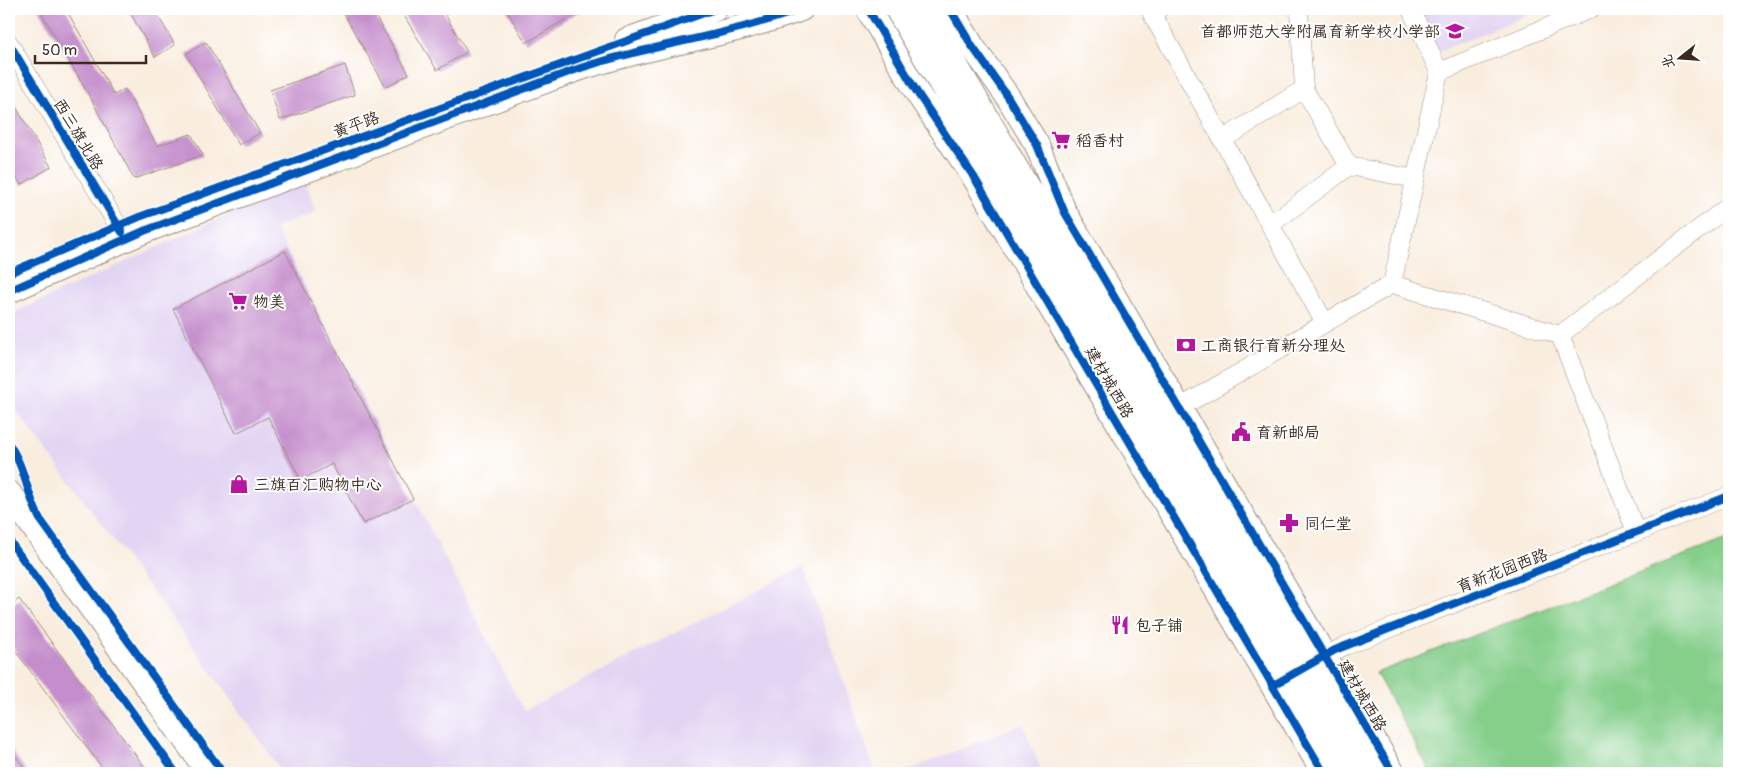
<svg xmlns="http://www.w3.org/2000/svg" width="1738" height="782" font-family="Pangolin,'LXGW WenKai TC',sans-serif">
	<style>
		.built { fill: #e2d4f3 }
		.green { fill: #85cf8b; stroke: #607c54 }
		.building { fill: #c48ecc }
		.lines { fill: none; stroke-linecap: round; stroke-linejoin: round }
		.street-casing { stroke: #9a8c7e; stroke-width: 19 }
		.secondary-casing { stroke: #9a8c7e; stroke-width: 26 }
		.street { stroke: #fff; stroke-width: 18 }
		.secondary { stroke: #fff; stroke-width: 24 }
		.cycleway-casing { stroke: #fff; stroke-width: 11 }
		.cycleway { stroke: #0057b8; stroke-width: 8 }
		.labels { text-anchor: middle; stroke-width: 4; stroke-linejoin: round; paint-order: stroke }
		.poi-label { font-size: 16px; fill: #3b2a1e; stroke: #fff; text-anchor: start }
		.street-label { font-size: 16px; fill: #3b2a1e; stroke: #fff }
	</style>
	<rect width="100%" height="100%" fill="#fff"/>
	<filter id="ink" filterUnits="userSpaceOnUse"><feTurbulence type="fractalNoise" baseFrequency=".02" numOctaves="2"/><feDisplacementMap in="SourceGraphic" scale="10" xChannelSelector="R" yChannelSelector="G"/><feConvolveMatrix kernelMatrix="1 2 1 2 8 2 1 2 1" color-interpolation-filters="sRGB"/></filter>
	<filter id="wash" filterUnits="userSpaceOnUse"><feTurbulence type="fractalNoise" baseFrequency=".0096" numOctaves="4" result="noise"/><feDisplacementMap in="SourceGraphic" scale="20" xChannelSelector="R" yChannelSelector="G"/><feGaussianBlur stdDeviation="1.12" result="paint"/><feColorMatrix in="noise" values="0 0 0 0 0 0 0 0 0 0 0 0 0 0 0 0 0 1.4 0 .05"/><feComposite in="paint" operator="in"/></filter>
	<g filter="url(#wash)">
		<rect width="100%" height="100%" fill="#f9edde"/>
		<path class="built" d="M1413 9H1542L1433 54Z
			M304 180 316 212 275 228 524 711 803 567 876 773H283L189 641 9 401V315Z
			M1023 724 1042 773H901Z"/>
		<path class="green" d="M1729 538V773H1431L1376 673Z"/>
		<g id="blocks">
			<path class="building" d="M39 9H66L114 95 125 89 157 146 191 134 203 155 134 179 90 97Z
				M128 9H154L175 45 155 57Z
				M341 9H371L409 74 386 87Z
				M400 9H442L467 52 437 70Z
				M506 9H583L526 43Z
				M206 42 260 133 239 145 186 54Z
				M345 65 355 95 280 120 270 90Z
				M9 95 51 167 21 185 9 164Z
				M285 251 413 499 363 524 332 464 301 480 268 417 236 433 173 309Z
				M19 599 149 773H106L9 642V607Z
				M9 747 28 773H9Z"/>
		</g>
	</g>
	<g filter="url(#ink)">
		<use href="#blocks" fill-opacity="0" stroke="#9a8c7e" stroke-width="1"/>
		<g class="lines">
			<g class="street-casing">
				<path id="street" d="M1159 9 1152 14 1325 323
					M1299 9 1304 89
					M1411 9 1439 72
					M9 43 126 239
					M1222 140 1304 89 1349 166 1270 225
					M1349 166 1415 179
					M1392 284 1439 72 1591 9
					M1560 335 1636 532
					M1169 414 1392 284 1560 335 1729 206
					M1314 661 1345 646 1729 496"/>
			</g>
			<g class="secondary-casing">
				<path id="secondary" d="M868 9 918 94 974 177 1324 773
					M897 9 1346 773
					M923 9 1370 773
					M950 9 972 46 1008 97 1037 145 1064 211 1393 773
					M627 40 715 9
					M9 291 144 231 569 72C645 45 726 37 801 9
					M9 493 209 773"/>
			</g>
			<use href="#street" class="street"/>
			<use href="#secondary" class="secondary"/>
			<g class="cycleway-casing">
				<path id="cycleway" d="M868 9 918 94 974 177 1324 773
					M950 9 972 46 1008 97 1037 145 1064 211 1393 773
					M9 43 122 232
					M9 273 139 217 715 9
					M9 291 144 231 569 72C645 45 726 37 801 9
					M9 444C25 467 27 495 40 519L223 773
					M9 540 176 773
					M1272 686 1335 650 1729 496"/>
			</g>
			<use href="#cycleway" class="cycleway"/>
		</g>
	</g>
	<defs>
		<g id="school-bare" transform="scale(1.5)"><path d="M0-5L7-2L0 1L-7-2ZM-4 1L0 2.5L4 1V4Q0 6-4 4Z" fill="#b5179e" stroke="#fff" stroke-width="2.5" paint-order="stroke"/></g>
		<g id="supermarket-bare" transform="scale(1.5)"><path d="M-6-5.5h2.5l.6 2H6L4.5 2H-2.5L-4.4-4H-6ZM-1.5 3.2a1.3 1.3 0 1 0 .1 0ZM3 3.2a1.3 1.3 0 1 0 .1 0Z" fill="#b5179e" stroke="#fff" stroke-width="2.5" paint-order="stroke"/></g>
		<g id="bank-bare" transform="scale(1.5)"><path d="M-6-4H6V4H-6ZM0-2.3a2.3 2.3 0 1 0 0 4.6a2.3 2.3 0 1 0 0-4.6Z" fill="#b5179e" stroke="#fff" stroke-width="2.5" paint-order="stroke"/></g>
		<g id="civic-bare" transform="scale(1.5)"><path d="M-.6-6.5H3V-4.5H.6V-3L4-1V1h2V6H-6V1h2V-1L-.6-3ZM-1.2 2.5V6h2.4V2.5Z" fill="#b5179e" stroke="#fff" stroke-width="2.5" paint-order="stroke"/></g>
		<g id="shop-bare" transform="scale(1.5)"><path d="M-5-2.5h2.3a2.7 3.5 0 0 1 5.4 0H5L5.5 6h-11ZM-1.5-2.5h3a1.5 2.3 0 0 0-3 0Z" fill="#b5179e" stroke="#fff" stroke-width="2.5" paint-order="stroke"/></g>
		<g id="pharmacy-bare" transform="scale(1.5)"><path d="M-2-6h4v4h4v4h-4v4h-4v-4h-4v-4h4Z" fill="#b5179e" stroke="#fff" stroke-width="2.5" paint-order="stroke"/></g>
		<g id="restaurant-bare" transform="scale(1.5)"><path d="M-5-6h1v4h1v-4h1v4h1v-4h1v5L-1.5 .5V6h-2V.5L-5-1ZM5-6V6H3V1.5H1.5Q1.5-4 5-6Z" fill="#b5179e" stroke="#fff" stroke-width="2.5" paint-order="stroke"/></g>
	</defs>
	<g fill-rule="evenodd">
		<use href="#school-bare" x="1455" y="31"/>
		<use href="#supermarket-bare" x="1061" y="140"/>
		<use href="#supermarket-bare" x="238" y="301"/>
		<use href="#bank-bare" x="1186" y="345"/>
		<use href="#civic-bare" x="1241" y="432"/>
		<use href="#shop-bare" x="239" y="484"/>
		<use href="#pharmacy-bare" x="1289" y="523"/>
		<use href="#restaurant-bare" x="1120" y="625"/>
	</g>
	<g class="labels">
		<g class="poi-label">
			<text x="1440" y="37" text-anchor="end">首都师范大学附属育新学校小学部</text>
			<text x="1076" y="146">稻香村</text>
			<text x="253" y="307">物美</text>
			<text x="1201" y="351">工商银行育新分理处</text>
			<text x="1256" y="438">育新邮局</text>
			<text x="254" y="490">三旗百汇购物中心</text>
			<text x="1304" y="529">同仁堂</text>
			<text x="1135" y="631">包子铺</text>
		</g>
		<g class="street-label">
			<text transform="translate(356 124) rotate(-20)" y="6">黄平路</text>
			<text transform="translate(79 134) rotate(59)" y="6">西三旗北路</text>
			<text transform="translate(1110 382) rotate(60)" y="6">建材城西路</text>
			<text transform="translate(1502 570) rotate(-21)" y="6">育新花园西路</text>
			<text transform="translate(1363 695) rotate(60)" y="6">建材城西路</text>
		</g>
	</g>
	<rect width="1738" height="782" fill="none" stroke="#fff" stroke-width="30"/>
	<g transform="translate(1680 58) rotate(253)" stroke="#ffffff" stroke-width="4" paint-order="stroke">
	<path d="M0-4L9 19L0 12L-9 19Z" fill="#3b2a1e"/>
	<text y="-8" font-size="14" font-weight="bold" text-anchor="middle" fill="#3b2a1e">北</text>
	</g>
	<path d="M35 55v8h111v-8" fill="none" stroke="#3b2a1e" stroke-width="2.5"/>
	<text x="42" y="55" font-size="15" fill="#3b2a1e" stroke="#ffffff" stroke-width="4" paint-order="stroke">50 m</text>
</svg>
